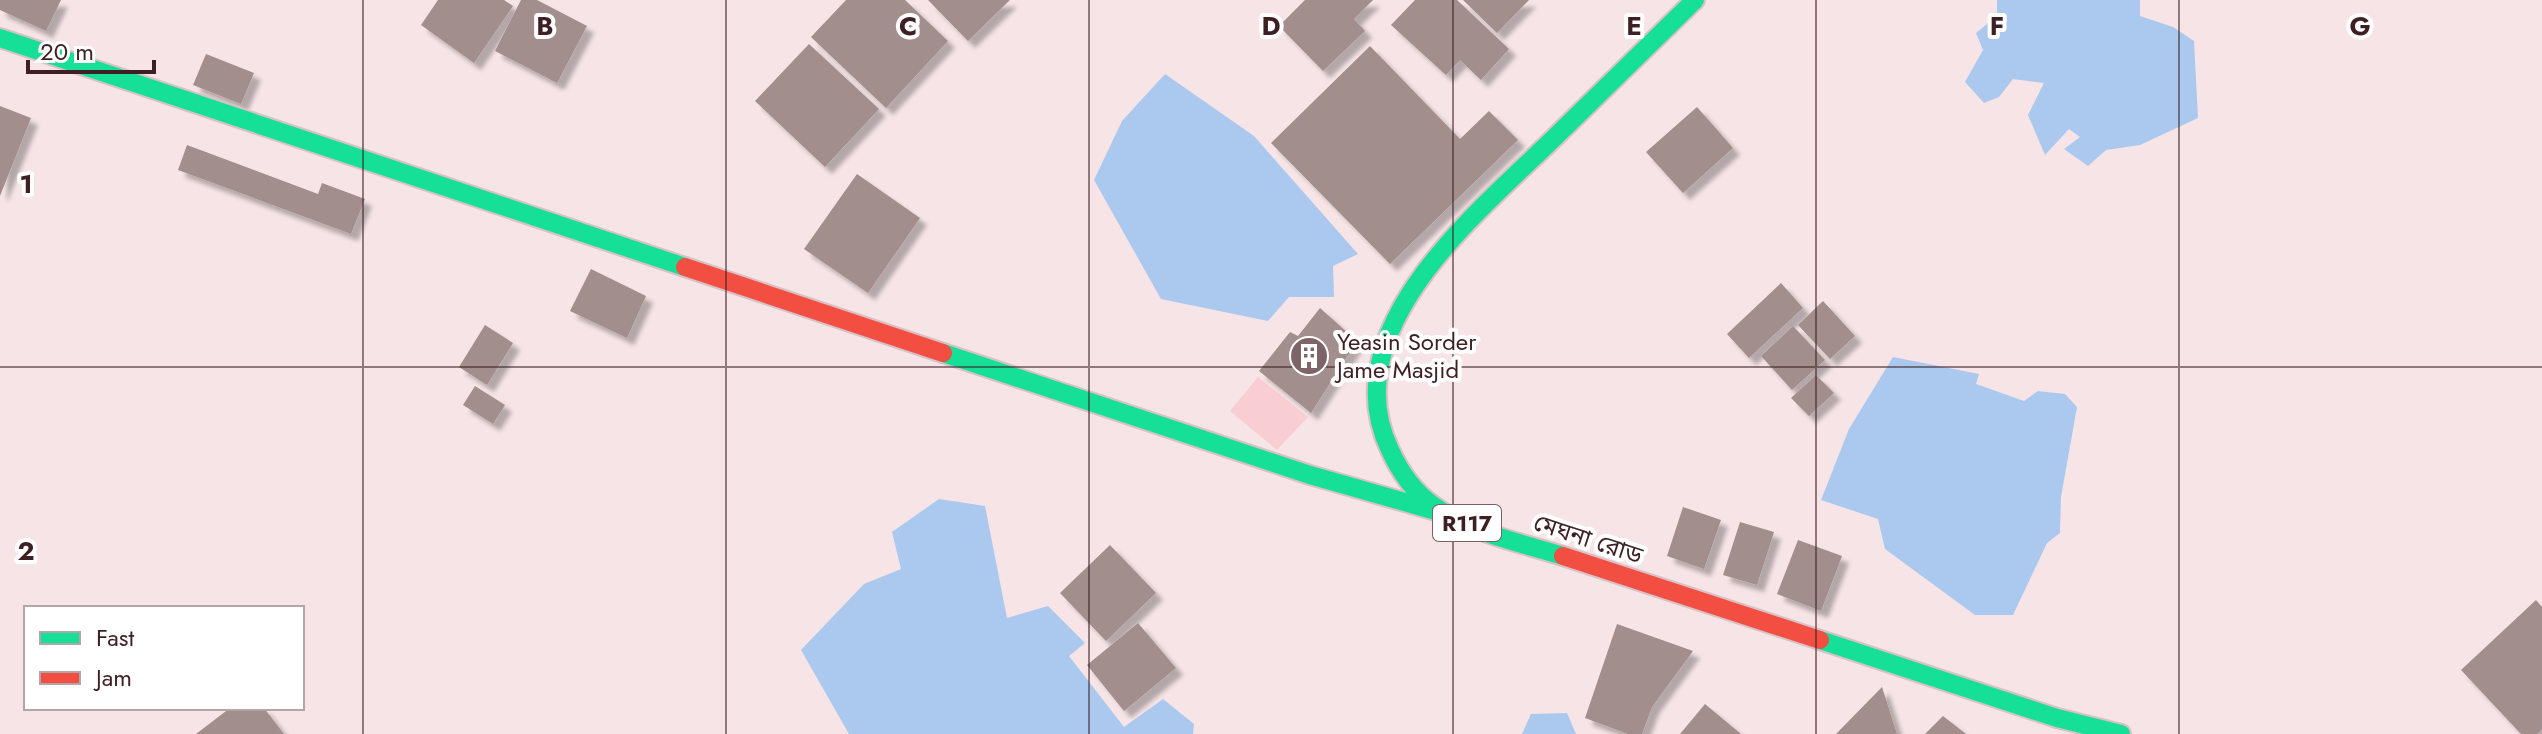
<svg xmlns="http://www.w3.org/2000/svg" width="2542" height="734" font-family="Jost,'Noto Sans Bengali',sans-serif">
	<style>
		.green { fill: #f8cdd3 }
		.water { fill: #abc9ee }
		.building { fill: #a28e8c; filter: url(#shadow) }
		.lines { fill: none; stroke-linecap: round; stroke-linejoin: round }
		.fast-casing { stroke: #d9c1c5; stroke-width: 22 }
		.jam-casing { stroke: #d9c1c5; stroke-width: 22 }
		.fast { stroke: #16e098; stroke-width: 18 }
		.jam { stroke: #f24e42; stroke-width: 18 }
		.grid { fill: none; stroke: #3d1f24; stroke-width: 2; stroke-opacity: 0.55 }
		.labels { text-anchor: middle; stroke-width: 8; stroke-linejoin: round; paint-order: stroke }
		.shield { fill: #fff; stroke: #776266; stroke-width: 2 }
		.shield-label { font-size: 22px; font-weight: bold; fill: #3d1f24 }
		.poi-label { font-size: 24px; fill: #3d1f24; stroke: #fff; text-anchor: start }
		.street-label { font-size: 24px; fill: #3d1f24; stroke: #fff }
		.grid-label { font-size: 26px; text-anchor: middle; font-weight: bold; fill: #3d1f24; stroke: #fff; stroke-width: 8; stroke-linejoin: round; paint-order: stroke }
	</style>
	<defs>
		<filter id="shadow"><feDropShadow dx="7" dy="7" stdDeviation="2" flood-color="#0004"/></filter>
	</defs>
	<rect width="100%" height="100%" fill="#f6e4e6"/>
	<path class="green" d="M1258 377 1308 417 1277 450 1230 411Z"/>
	<path class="water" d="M1997 0H2140V16L2173 27 2194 41 2198 118 2140 145 2106 150 2088 166 2064 149 2080 137 2069 129 2045 155 2028 115 2044 83 2013 79 1999 97 1984 103 1965 82 1983 50 1976 33 1997 16Z
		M1165 74 1254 136 1358 254 1333 266 1334 297H1289L1268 321 1161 299 1094 180 1122 121Z
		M1893 357 1979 374 1976 384 2024 401 2038 391 2065 394 2077 407 2061 497 2060 533 2047 543 2013 615H1975L1885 549 1878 519 1821 500 1849 429Z
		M939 499 985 506 1007 618 1048 606 1085 643 1069 656 1124 727 1163 699 1194 724 1193 734H849L801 650 864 584 901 569 892 532Z
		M1567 713 1576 734H1522L1531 714Z"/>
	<path class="building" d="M0 0H61L46 31 0 10Z
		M438 0H504L513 6 474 63 421 25Z
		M521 0H537L587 26 557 83 495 51Z
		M846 0H905L948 41 886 108 811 37Z
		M928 0H1010L968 41Z
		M1305 0H1373L1354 19 1365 31 1323 71 1279 26Z
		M1415 0H1457L1509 49 1481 80 1460 60 1446 75 1391 25Z
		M1463 0H1529L1497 33Z
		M809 44 879 109 825 167 755 101Z
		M1370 46 1460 139 1489 111 1518 140 1390 264 1271 143Z
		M206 54 254 73 241 104 193 85Z
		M0 106 31 118 0 196Z
		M1697 107 1733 148 1683 193 1646 152Z
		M187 145 318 194 322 183 365 199 351 234 178 170Z
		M857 174 920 218 868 293 804 249Z
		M591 269 646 296 627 338 570 311Z
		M1781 283 1803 308 1749 358 1727 334Z
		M1823 301 1855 336 1830 359 1798 325Z
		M1320 308 1357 341 1311 413 1259 371 1290 332 1298 336Z
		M485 325 513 343 487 385 459 367Z
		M1793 326 1825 360 1792 390 1761 356Z
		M1816 375 1834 393 1809 416 1791 398Z
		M475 386 505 405 493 424 463 405Z
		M1683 507 1721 520 1704 569 1667 556Z
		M1740 522 1774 532 1757 585 1723 575Z
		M1798 540 1842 556 1821 611 1777 594Z
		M1110 545 1156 593 1106 641 1060 593Z
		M2536 600 2542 607V729L2537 734H2521L2461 670Z
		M1138 623 1176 668 1124 711 1087 665Z
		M1617 624 1693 651 1652 707 1642 734H1628L1585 718Z
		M1882 687 1897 734H1836Z
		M1705 704 1741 734H1680Z
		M230 708H264L284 734H196Z
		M1943 716 1966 734H1925Z"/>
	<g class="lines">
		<g class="fast-casing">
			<path id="fast" d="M0 38 685 267
				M943 353 1310 475 1443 513
				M1563 556C1522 543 1470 533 1434 506 1414 492 1400 472 1390 450 1332 330 1477 213 1552 140 1600 93 1647 47 1695 0
				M1820 640 2057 718 2121 734"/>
		</g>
		<g class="jam-casing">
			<path id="jam" d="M685 267 943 353
				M1563 556 1820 640"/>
		</g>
		<use href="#fast" class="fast"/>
		<use href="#jam" class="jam"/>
	</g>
	<path class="grid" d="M363 0V734M726 0V734M1089 0V734M1453 0V734M1816 0V734M2179 0V734M0 367H2542"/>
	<defs>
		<g id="building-disc" transform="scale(2)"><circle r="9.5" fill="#7e6468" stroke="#fff"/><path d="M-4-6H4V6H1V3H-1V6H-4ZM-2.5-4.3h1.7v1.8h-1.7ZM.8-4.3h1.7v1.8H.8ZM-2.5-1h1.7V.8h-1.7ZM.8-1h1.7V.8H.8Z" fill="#fff"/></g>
	</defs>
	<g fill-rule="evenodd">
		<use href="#building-disc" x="1309" y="356"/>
	</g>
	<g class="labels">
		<rect class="shield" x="1433" y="505" width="68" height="36" rx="6"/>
		<g class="shield-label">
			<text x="1467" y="531">R117</text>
		</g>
		<g class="poi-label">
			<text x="1337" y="350">Yeasin Sorder<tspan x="1337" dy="28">Jame Masjid</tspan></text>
		</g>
		<g class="street-label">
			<text transform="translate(1588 539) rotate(18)" y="8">মেঘনা রোড</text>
		</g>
	</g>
	<g class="grid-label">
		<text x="545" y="35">B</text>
		<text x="908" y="35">C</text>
		<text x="1271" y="35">D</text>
		<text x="1634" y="35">E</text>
		<text x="1997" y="35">F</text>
		<text x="2360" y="35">G</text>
		<text x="26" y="193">1</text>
		<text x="26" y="560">2</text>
	</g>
	<rect x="24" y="606" width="280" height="104" fill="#ffffff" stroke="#b1a5a7" stroke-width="2"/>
	<rect x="40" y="632" width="40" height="12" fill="#16e098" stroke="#b1a5a7" stroke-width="2"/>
	<text x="96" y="646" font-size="24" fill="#3d1f24">Fast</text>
	<rect x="40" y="672" width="40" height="12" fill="#f24e42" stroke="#b1a5a7" stroke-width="2"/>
	<text x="96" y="686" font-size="24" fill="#3d1f24">Jam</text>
	<path d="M28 60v12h126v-12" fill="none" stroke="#3d1f24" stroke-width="4"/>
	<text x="40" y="60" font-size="24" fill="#3d1f24" stroke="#ffffff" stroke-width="6" paint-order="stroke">20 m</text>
</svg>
